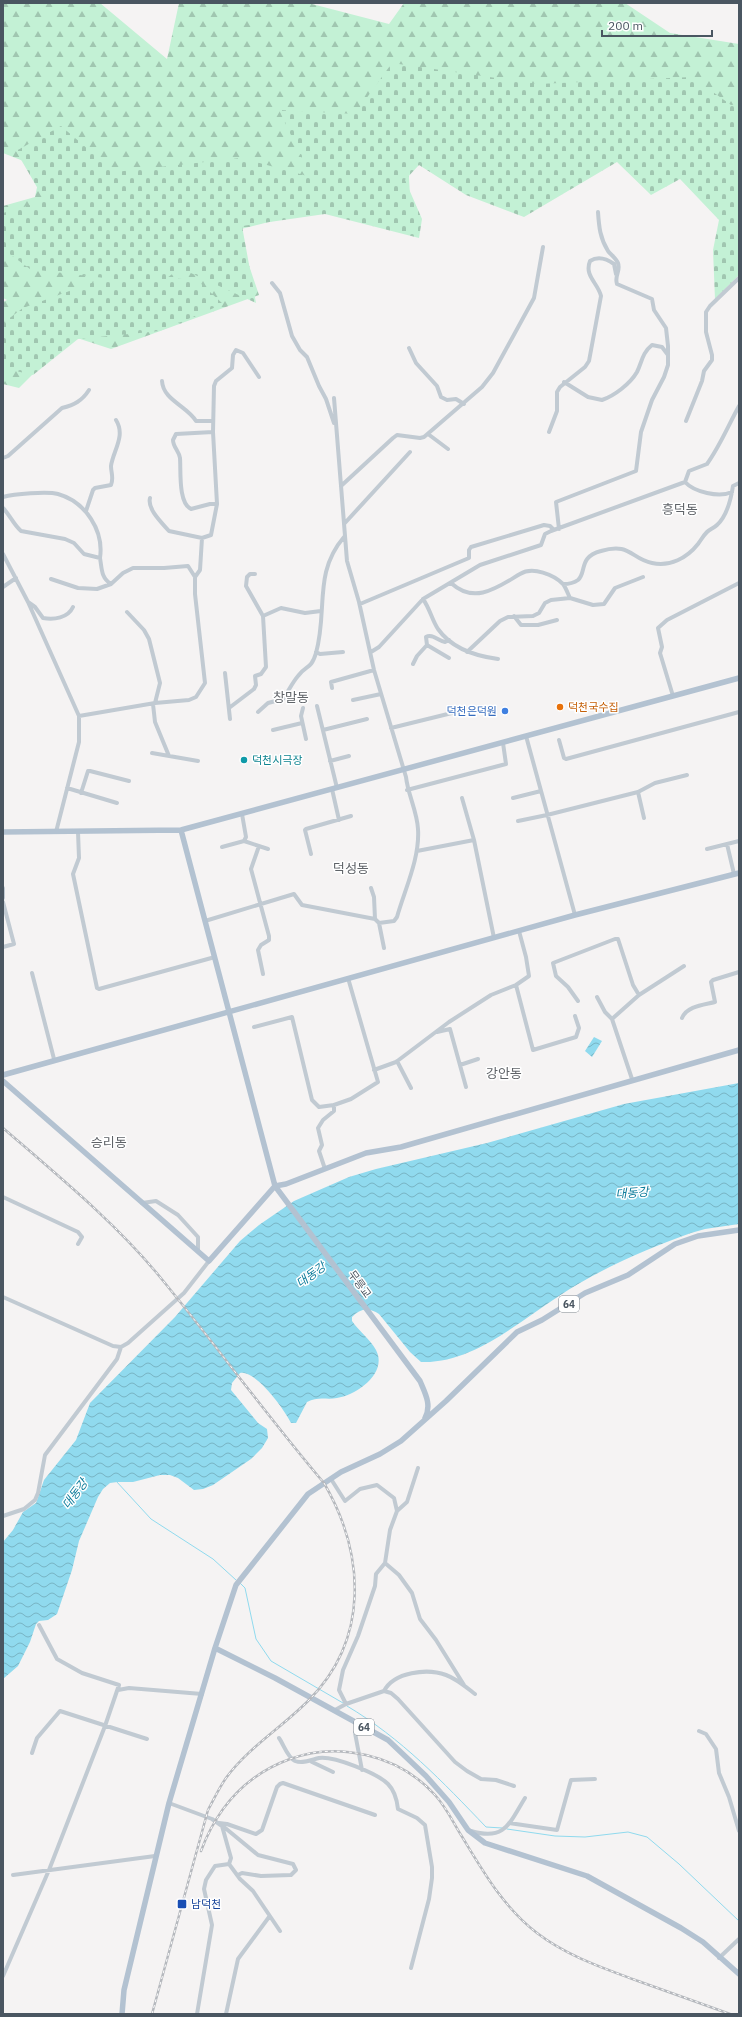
<svg xmlns="http://www.w3.org/2000/svg" width="742" height="2017" font-family="'IBM Plex Sans','Noto Sans KR',sans-serif">
	<style>
		.forest { fill: url(#forest-firs) }
		.cemetery { fill: url(#cemetery-stones) }
		.water { fill: url(#water-waves) }
		.lines { fill: none; stroke-linecap: round; stroke-linejoin: round }
		.stream { stroke: #90daee; stroke-width: 1 }
		.minor { stroke: #c1cad2; stroke-width: 4 }
		.major { stroke: #b3c2d1; stroke-width: 5.5 }
		.rail-casing { stroke: #b5b8bd; stroke-width: 2.5 }
		.rail { stroke: #fff; stroke-width: 1; stroke-dasharray: 3; stroke-linecap: butt }
		.food-dot { fill: #e8710a; stroke: #fff; stroke-width: 1.5 }
		.shop-dot { fill: #3f7fe0; stroke: #fff; stroke-width: 1.5 }
		.culture-dot { fill: #0f9aa8; stroke: #fff; stroke-width: 1.5 }
		.transit-dot { fill: #1a4fb4; stroke: #fff; stroke-width: 1.5 }
		.labels { text-anchor: middle; stroke-width: 3; stroke-linejoin: round; paint-order: stroke }
		.shield { fill: #fff; stroke: #808990; stroke-width: 1 }
		.shield-label { font-size: 10px; font-weight: bold; fill: #4a5661 }
		.food-label { font-size: 11px; fill: #c56008; stroke: #fff; text-anchor: start }
		.shop-label { font-size: 11px; fill: #366cbe; stroke: #fff; text-anchor: end }
		.culture-label { font-size: 11px; fill: #0d838f; stroke: #fff; text-anchor: start }
		.street-label { font-size: 11px; fill: #4a5661; stroke: #fff }
		.transit-label { font-size: 11px; fill: #164399; stroke: #fff; text-anchor: start }
		.water-label { font-size: 12px; font-style: italic; fill: #0c7c9b; stroke: #fff }
		.quarter-label { font-size: 13px; fill: #5f6368; stroke: #fff }
	</style>
	<defs>
		<pattern id="forest-firs" width="22" height="20" patternUnits="userSpaceOnUse"><rect width="22" height="20" fill="#c3f1d5"/><path d="M5 1l3.5 6h-7zM16 11l3.5 6h-7z" fill="#a0c6b0"/></pattern>
		<pattern id="cemetery-stones" width="16" height="16" patternUnits="userSpaceOnUse"><rect width="16" height="16" fill="#c3f1d5"/><path d="M2 7V4a2 2 0 0 1 4 0v3zM10 15v-3a2 2 0 0 1 4 0v3z" fill="#a0c6b0"/></pattern>
		<pattern id="water-waves" width="16" height="10" patternUnits="userSpaceOnUse"><rect width="16" height="10" fill="#90daee"/><path d="M0 5q4-4 8 0t8 0" fill="none" stroke="#78b4c4"/></pattern>
	</defs>
	<rect width="100%" height="100%" fill="#f5f3f3"/>
	<path class="forest" d="M3 3H100L167 59 179 3H308L389 24 404 3H625L670 33 739 44V199L681 174 624 156 408 160 412 231 328 207 237 230 259 295 111 349 71 336 19 388 3 384V302L7 300 3 298V206L35 197 41 168 3 153Z"/>
	<path class="cemetery" d="M392 63 538 84 692 77 731 105 739 104V275L715 299 713 250 719 220 680 179 651 195 617 162 524 217 466 195 419 165 405 180 422 219 419 238 325 214 242 226 256 303 180 268 167 278 197 280 223 304 160 331 78 339 33 375 3 368V323L23 308 105 278 30 269 3 249V213L45 201 16 151 61 126 115 172 241 158 311 177 279 110 355 114Z"/>
	<path class="water" d="M594 1037 602 1041 592 1057 585 1051Z
		M739 1083V1224L705 1229 691 1233C648 1248 596 1271 559 1296 518 1322 473 1364 421 1362L410 1352 379 1314C369 1307 360 1308 352 1317V1321C359 1331 370 1339 376 1350 388 1373 357 1395 337 1398 326 1400 318 1396 307 1402L296 1423H291C285 1410 255 1369 240 1373L232 1383 231 1390 258 1423 267 1429 268 1438 262 1448 251 1459 213 1485 203 1489 194 1490 178 1478 170 1475H160L133 1482H117L110 1483 103 1489 98 1497 79 1541 72 1570 57 1614 48 1620 39 1621 36 1624 30 1642 18 1666 3 1679V1542L13 1530 23 1512 36 1503 44 1480 76 1440 90 1403 175 1317 240 1241 259 1225 294 1201 349 1177 376 1169 487 1143 624 1104Z"/>
	<g class="lines">
		<path class="stream" d="M116 1481 151 1519 213 1559 236 1580
			M240 1583 245 1588 256 1639 271 1661 343 1703
			M347 1706C401 1738 443 1782 486 1827L502 1828
			M507 1829 555 1836 585 1837 628 1832 647 1837 679 1864 739 1921"/>
		<path class="minor" d="M272 283 280 293 292 336 300 350 307 357 319 386 326 399 334 423
			M409 348 416 363 437 386 441 397 447 400 456 399 464 404
			M162 381C163 400 187 406 196 421H213
			M564 382 588 397 602 400C614 396 630 384 637 372 642 362 642 353 652 345L662 347 668 355
			M334 398 347 561 359 602 374 670 406 777C408 795 417 811 418 829 420 858 405 889 397 917L394 921 379 923
			M686 421 702 381 704 371 712 360V355L706 332V312L710 306 739 278
			M213 432 176 434 173 440C173 447 179 451 180 458 181 470 178 503 191 509L210 504H217
			M549 432 557 411V392L560 387 585 367 589 361 601 296C598 283 584 276 590 261 598 256 607 259 614 264L616 274
			M428 434 448 449
			M3 458 8 456 62 408C74 405 82 401 89 390
			M341 486 393 438 397 435 420 438 424 437 482 387 493 373 534 298 543 247
			M732 492C719 498 694 492 685 482L689 471 707 464C720 446 728 426 739 406
			M3 497C14 494 47 491 58 494 86 502 104 531 100 558
			M150 498C147 509 162 523 169 531L202 538 211 535 217 504 213 432 214 386 216 381 232 368 233 355 236 350 243 353 259 377
			M3 508C10 515 13 524 21 531L65 539 74 543 84 554 100 558C102 569 101 578 111 584
			M86 511 93 490 95 488 111 485C114 478 111 473 111 466 113 451 126 436 116 420
			M344 524 410 452
			M559 529 556 502 636 471 641 432 652 400 664 377 668 365V346L666 328 654 310 652 299 617 284C614 276 621 271 618 263 616 258 611 255 608 251 600 238 599 227 598 212
			M3 554 28 602 79 716V742L56 832
			M51 579 78 588 97 589 111 584 123 573 133 568H164L188 566 195 577
			M451 583C475 605 498 587 520 574 533 566 554 575 563 584 566 588 568 594 570 598L593 605 604 604 615 588 643 577
			M563 584C568 584 574 583 578 580 587 572 578 557 601 551 630 542 631 559 652 563 670 567 687 558 698 544 701 540 703 536 707 532 710 529 714 528 717 525 727 516 731 499 733 486L739 483
			M3 587 16 578
			M423 599C430 609 432 620 438 629 452 649 475 656 498 659
			M28 602 35 607 43 618C54 620 68 618 73 607
			M360 604 469 558V550L471 547 544 525 550 526 554 530
			M127 612 144 630 149 639 160 683 155 703
			M263 616 281 608 305 613 321 611
			M514 616 521 625H538L557 620
			M427 645 449 658
			M316 652 320 654 343 652
			M371 652 379 647 423 599 480 565 541 545 545 534 551 531 685 482
			M467 652 500 621 508 617 533 616 539 613 545 603 551 600 570 598
			M413 664 417 656 427 645 426 637C432 633 438 641 445 642L449 640
			M225 673 230 719
			M332 688 331 682 374 670
			M673 696 660 653 662 647 658 628 667 620 739 583
			M353 700 381 694
			M153 704 155 722 169 756
			M317 706 337 788
			M229 708 254 689 256 685 255 676 261 674 266 667 263 616 246 586 247 577 250 574H255
			M303 708 301 716 306 739
			M258 712 268 703 283 699C288 692 292 683 298 676 306 665 311 670 316 653 328 611 313 573 344 537
			M79 716 155 703 189 700 196 697 205 683 195 594V577L200 570 202 538
			M391 728 464 710
			M273 730 302 723
			M323 730 367 719
			M526 736 575 915
			M559 740 564 758 566 759 739 712
			M152 753 198 761
			M330 761 349 756
			M67 788 117 803
			M332 789 339 820
			M407 790 506 764 503 743
			M638 792 644 818
			M81 793 88 771H90L129 781
			M513 798 541 791
			M518 821 547 815 638 792 655 783 687 775
			M78 832 79 858 73 874 97 988 99 989 215 957
			M474 840 494 938
			M244 841 268 849
			M727 844 734 874
			M259 846 251 869 269 936V940L261 945 258 950 263 974
			M222 847 244 841 246 837 242 814
			M707 849 739 841
			M417 851 474 840 462 798
			M311 854 305 830 306 829 351 816
			M3 888V898
			M371 888 374 897 375 919
			M3 902 14 944 3 947
			M205 921 294 894 302 905 375 919 379 923 384 948
			M32 973 54 1059
			M516 985 533 1050 576 1037 579 1028 575 1016
			M597 997 605 1012 612 1019
			M578 1001 568 987 556 976 553 963 615 939H618L633 985 639 995
			M682 1018C687 1006 703 1005 715 1002L711 982 713 980 739 972
			M254 1027 292 1017 312 1100 319 1107 334 1105
			M437 1032 450 1029 466 1087
			M397 1061 411 1088
			M460 1065 478 1059
			M374 1070 396 1062 449 1022 491 995 516 985 529 976 526 957 519 931
			M632 1079 612 1019 639 995 684 966
			M325 1169 319 1151 322 1145 318 1128 323 1120 334 1111V1105L351 1099 378 1082 348 978
			M3 1197 78 1232 82 1237 78 1244
			M142 1203 156 1201 178 1215 198 1237V1251
			M3 1297 113 1346 121 1347 128 1343 184 1293 209 1261
			M331 1479 345 1501 360 1489 377 1485 394 1498 397 1511
			M3 1516 24 1509 35 1500 38 1493 45 1455 117 1359 121 1347
			M385 1563 399 1575 412 1593 420 1619 436 1640 464 1685
			M118 1690 129 1688 202 1694
			M384 1691 391 1693 398 1699 455 1762 467 1771 481 1779 496 1780 514 1786
			M346 1704 339 1690 343 1670 358 1636 375 1586 376 1574 385 1563 390 1530 397 1511 407 1502 418 1468
			M335 1710 346 1704 384 1691C394 1672 427 1668 446 1675 457 1679 466 1687 475 1694
			M699 1731 706 1734 716 1749 719 1773 729 1797 739 1831
			M355 1733 362 1770
			M279 1738C284 1745 287 1757 295 1761 303 1764 311 1760 319 1758 334 1756 377 1773 388 1784 395 1791 397 1800 398 1809L417 1818 425 1825 432 1867V1878L429 1899 411 1968
			M32 1753 37 1738 60 1711 147 1739
			M312 1762 333 1772
			M169 1803 212 1819 222 1826 231 1858 229 1864 240 1879 253 1891 280 1931
			M219 1823 227 1824 256 1834 262 1830 277 1787 280 1784 283 1783 375 1815
			M509 1823 557 1830 571 1780 595 1779
			M224 1827 258 1855 293 1864 296 1870 291 1875 261 1876 242 1873 238 1875
			M471 1831C505 1841 509 1824 525 1798
			M13 1875 155 1856
			M719 1958 739 1939
			M3 1976 49 1870 105 1726 119 1685 82 1673 57 1659 39 1625
			M197 2014 212 1925 204 1889 206 1880 215 1866 229 1864
			M226 2014 238 1959 269 1917"/>
		<path class="major" d="M181 830 275 1186 420 1381C425 1393 432 1405 425 1418
			M3 832 181 830 739 678
			M3 1075 575 915 739 873
			M3 1081 209 1261 275 1186 286 1184 366 1153 401 1147 739 1050
			M215 1648 275 1678 388 1740 426 1776 449 1802 468 1830 485 1843 587 1876 681 1928 703 1942 739 1974
			M122 2014 124 1990 169 1803 215 1648 236 1585 308 1494 341 1472 380 1454 401 1441 446 1401 517 1332 542 1320 585 1293 628 1275 675 1244 698 1236 739 1230"/>
		<g class="rail-casing">
			<path id="rail" d="M3 1128C56 1174 116 1223 160 1277 216 1345 267 1416 324 1483 365 1554 370 1639 308 1701 281 1728 248 1748 226 1778 219 1788 214 1799 208 1810L152 2014
				M201 1851C217 1808 246 1775 290 1759 314 1750 340 1749 366 1755 392 1761 417 1775 435 1795 446 1807 453 1822 461 1835 483 1871 503 1907 537 1933 567 1956 603 1968 638 1981 669 1992 700 2003 730 2014"/>
		</g>
		<use href="#rail" class="rail"/>
	</g>
	<circle class="food-dot" cx="560" cy="707" r="4"/>
	<circle class="shop-dot" cx="505" cy="711" r="4"/>
	<circle class="culture-dot" cx="244" cy="760" r="4"/>
	<rect class="transit-dot" x="177" y="1899" width="10" height="10" rx="2"/>
	<g class="labels">
		<g class="shield">
			<rect x="559" y="1296" width="20" height="16" rx="3"/>
			<rect x="354" y="1719" width="20" height="16" rx="3"/>
		</g>
		<g class="shield-label">
			<text x="569" y="1308">64</text>
			<text x="364" y="1731">64</text>
		</g>
		<g class="food-label">
			<text x="568" y="711">덕천국수집</text>
		</g>
		<g class="shop-label">
			<text x="497" y="715">덕천은덕원</text>
		</g>
		<g class="culture-label">
			<text x="252" y="764">덕천시극장</text>
		</g>
		<g class="street-label">
			<text transform="translate(360 1284) rotate(54)" y="4">무릉교</text>
		</g>
		<g class="transit-label">
			<text x="191" y="1908">남덕천</text>
		</g>
		<g class="water-label">
			<text transform="translate(632 1193) rotate(-4)" y="4">대동강</text>
			<text transform="translate(311 1275) rotate(-36)" y="4">대동강</text>
			<text transform="translate(75 1494) rotate(-53)" y="4">대동강</text>
		</g>
		<g class="quarter-label">
			<text x="680" y="514">흥덕동</text>
			<text x="291" y="702">창말동</text>
			<text x="351" y="873">덕성동</text>
			<text x="504" y="1078">강안동</text>
			<text x="109" y="1147">승리동</text>
		</g>
	</g>
	<rect width="742" height="2017" fill="none" stroke="#4a5661" stroke-width="8"/>
	<path d="M602 30v6h110v-6" fill="none" stroke="#4a5661" stroke-width="2"/>
	<text x="608" y="30" font-size="12" fill="#4a5661" stroke="#ffffff" stroke-width="3" paint-order="stroke">200 m</text>
</svg>
